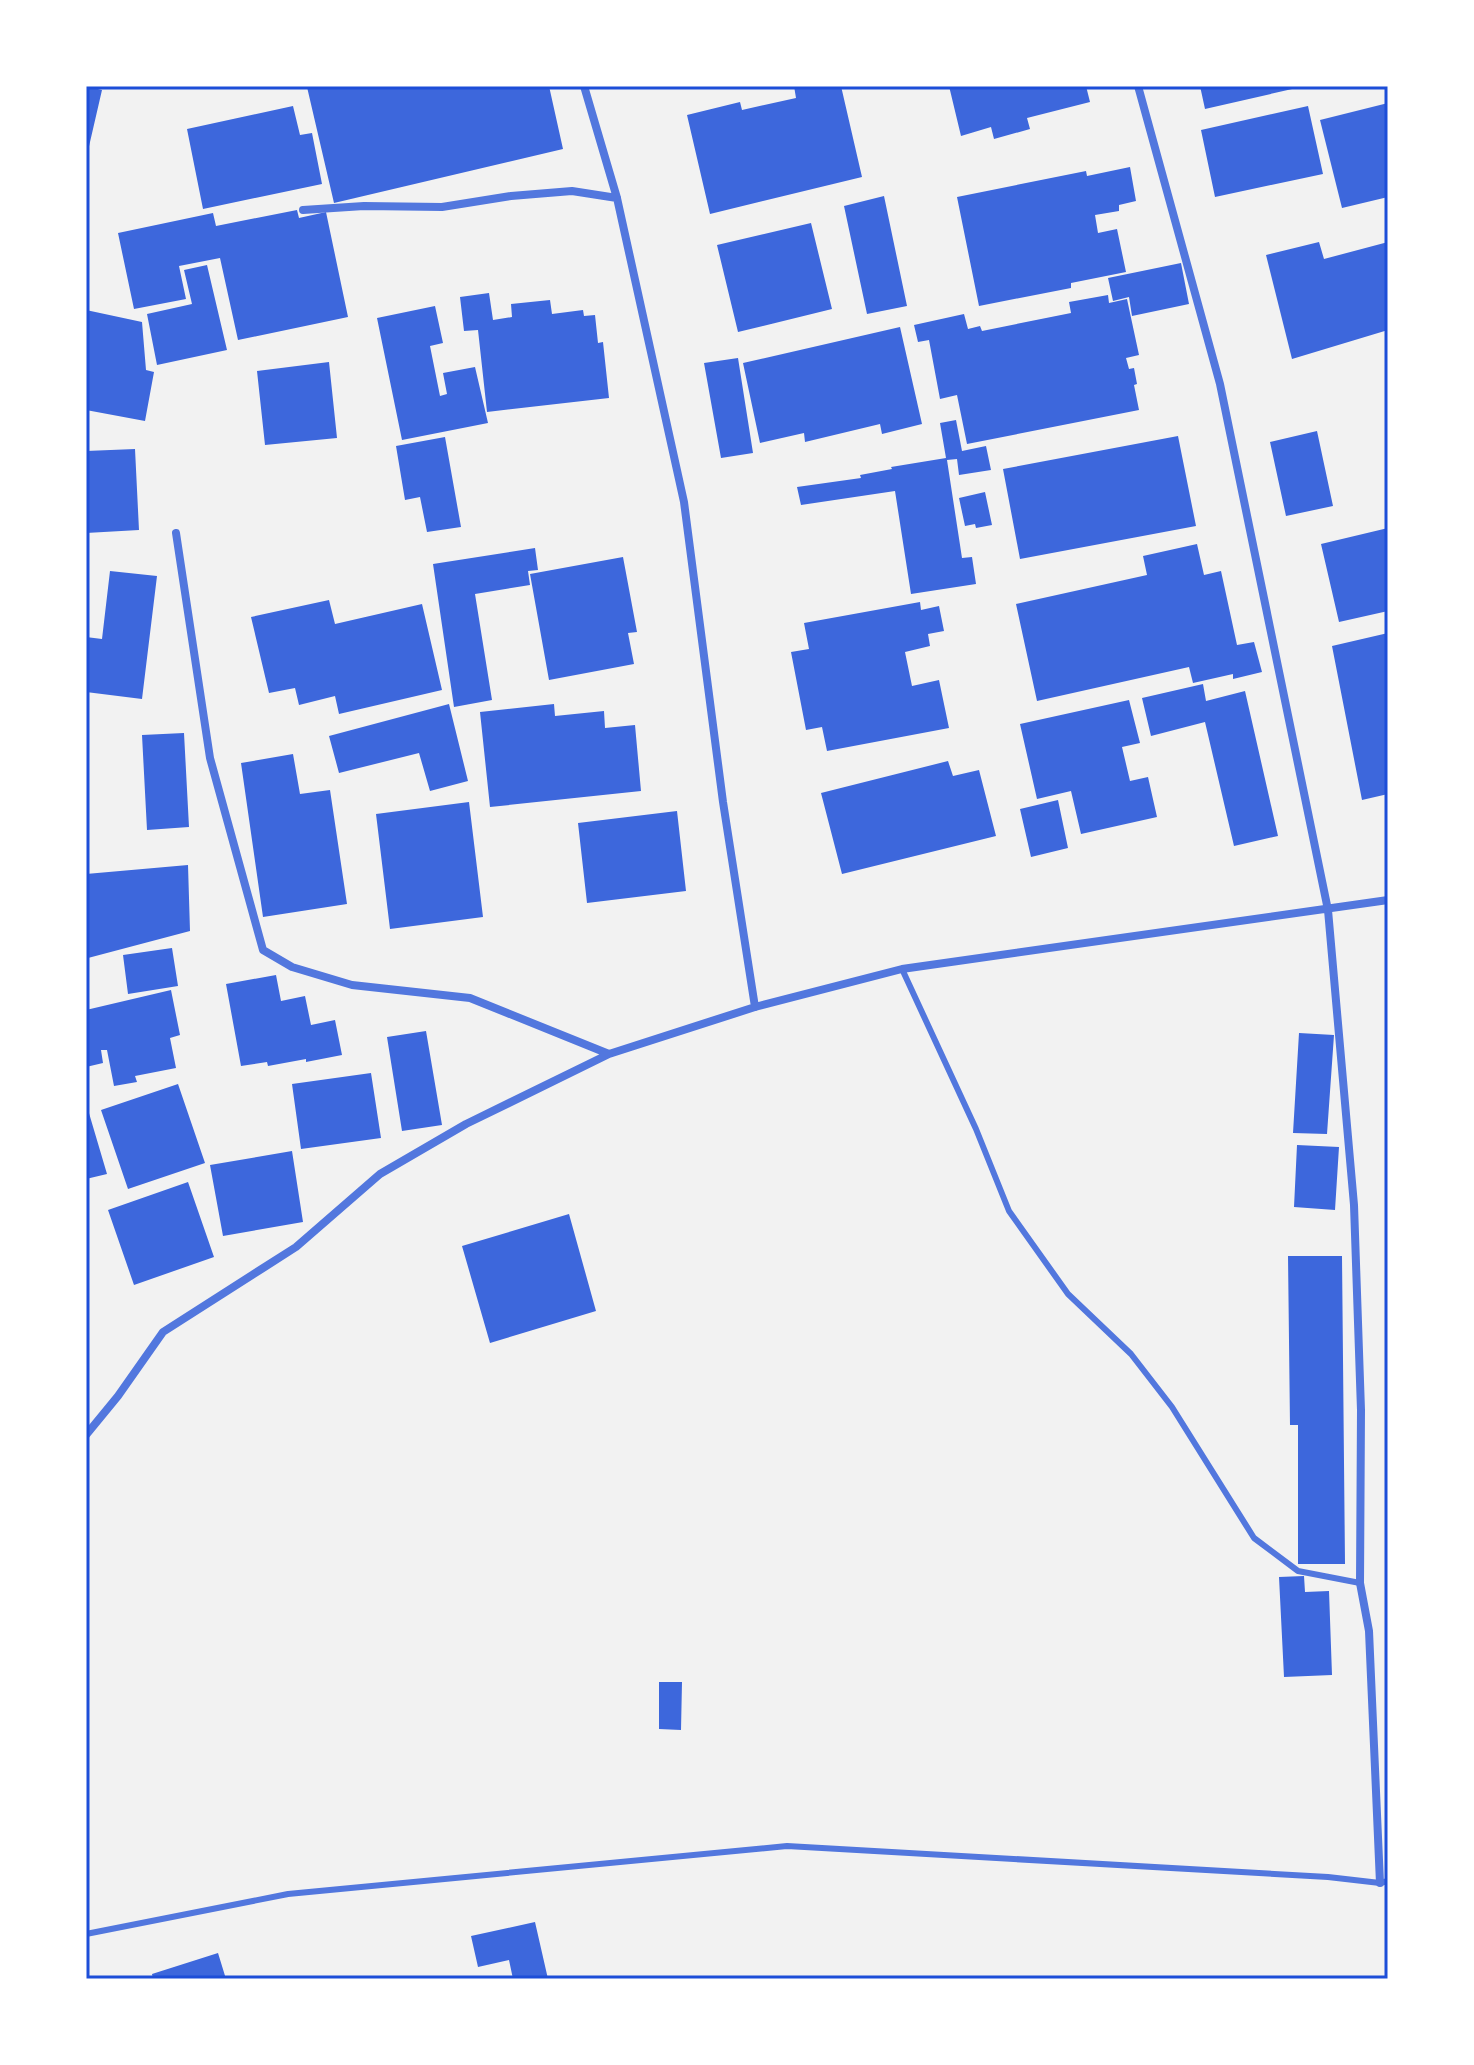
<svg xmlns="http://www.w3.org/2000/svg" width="1474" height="2065" font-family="Poppins,sans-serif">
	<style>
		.building { fill: #3d67dc }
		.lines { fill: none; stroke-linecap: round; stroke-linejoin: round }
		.service { stroke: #5277de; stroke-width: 6 }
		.minor { stroke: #5277de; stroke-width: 8 }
		.neatline { fill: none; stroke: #1d4ed8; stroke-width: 3 }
	</style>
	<rect width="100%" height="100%" fill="#f2f2f2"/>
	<path class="building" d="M86 86 102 90 87 155 86 154Z
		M549 86 563 149 334 203 307 87Z
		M794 86H841L862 177 710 214 687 115 740 102 742 110 796 98Z
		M949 86H1086L1090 102 1027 118 1030 129 994 139 991 127 961 136Z
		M1200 86H1301V87L1205 109Z
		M1388 103V197L1342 208 1320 120Z
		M293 106 300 135 312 133 322 184 203 209 187 129Z
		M1308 106 1323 174 1215 197 1201 130Z
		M1130 167 1136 201 1119 205V211L1095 215 1098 233 1117 229 1126 272 1071 283V288L979 306 957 197 1086 171 1087 176Z
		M884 196 907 306 867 314 844 206Z
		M297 210 299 218 326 212 348 317 238 340 220 258 179 266 186 299 134 309 118 233 213 213 216 226Z
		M811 223 832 309 738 332 717 245Z
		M1319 242 1324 259 1388 242V330L1292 359 1266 255Z
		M1181 263 1189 304 1132 316 1129 297 1113 301 1108 278Z
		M207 265 227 350 157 365 147 314 192 304 184 270Z
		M489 293 493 320 512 317 511 304 550 300 552 314 583 310 584 316 595 315 598 343 603 342 609 398 487 412 478 330 464 331 460 297Z
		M1108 295 1109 303 1127 299 1139 355 1126 358 1129 369 1134 368 1137 384 1134 385 1139 410 967 444 957 395 940 399 929 340 918 342 914 325 964 314 968 329 980 326 982 331 1071 313 1069 302Z
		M435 306 443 343 430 346 440 396 447 394 443 373 475 367 488 423 402 440 377 318Z
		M86 310 142 322 146 370 154 372 145 421 86 410Z
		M900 327 922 424 882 434 880 424 805 442 804 433 760 443 743 363Z
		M738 358 753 453 721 458 704 363Z
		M329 362 337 438 265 445 257 371Z
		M956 420 962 451 986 446 991 470 959 475 957 459 947 460 962 558 972 557 976 584 911 594 895 491 801 505 797 487 861 478 860 475 892 469 891 467 946 458 940 423Z
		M1317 431 1333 506 1286 516 1270 442Z
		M1178 436 1196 526 1020 559 1003 469Z
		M445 437 461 527 427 532 420 497 405 500 396 446Z
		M135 449 139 530 86 533V451Z
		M985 492 992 525 976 528 975 524 965 526 959 498Z
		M1388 528V611L1339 622 1321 544Z
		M1197 544 1204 575 1221 571 1237 645 1254 642 1262 672 1233 679V674L1193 683 1189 667 1037 701 1016 604 1147 575 1143 556Z
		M535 548 538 570 528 571 530 585 475 594 492 700 454 707 433 564Z
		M623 557 637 632 628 633 634 664 549 680 530 574Z
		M110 571 157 576 142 699 86 692V637L102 639Z
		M329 600 335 624 422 604 442 690 339 714 335 696 299 705 295 688 269 693 251 617Z
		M920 602 921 610 939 606 944 631 928 634 930 646 905 652 912 686 939 680 949 728 827 751 822 727 806 730 791 652 809 649 804 623Z
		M1388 633V794L1362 800 1332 646Z
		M1203 684 1206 701 1245 691 1278 836 1234 846 1205 722 1151 736 1142 698Z
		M1129 700 1140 743 1122 747 1130 781 1148 777 1157 817 1081 834 1071 791 1037 799 1020 724Z
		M449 704 468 781 430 791 419 753 339 773 329 736Z
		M554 704 555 716 604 711 605 728 635 725 641 791 490 807 480 712Z
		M184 733 189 827 147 830 142 735Z
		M293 754 300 794 330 790 347 904 263 917 241 763Z
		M948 761 953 776 979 770 996 836 842 874 821 793Z
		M1058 800 1068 848 1031 857 1020 809Z
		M469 802 483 917 390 929 376 814Z
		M677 811 686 891 587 903 578 823Z
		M188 865 190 931 88 958 86 874Z
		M172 948 178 986 128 994 123 955Z
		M276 975 281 1001 305 996 311 1025 335 1020 342 1055 306 1062V1059L268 1066 267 1062 241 1066 226 984Z
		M171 990 180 1035 170 1038 176 1068 135 1076 137 1082 114 1086 107 1050H101L103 1063 86 1067V1010Z
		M426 1031 442 1125 402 1131 387 1037Z
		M1299 1033 1334 1035 1327 1134 1293 1133Z
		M371 1073 381 1138 301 1149 292 1084Z
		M178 1084 205 1163 128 1189 101 1110Z
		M86 1103 107 1174 86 1179Z
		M1297 1145 1339 1147 1335 1210 1294 1207Z
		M292 1151 303 1222 223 1236 210 1165Z
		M188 1182 214 1257 134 1285 108 1210Z
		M569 1214 596 1311 490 1343 462 1246Z
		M1288 1256H1342L1345 1564H1298V1425H1290Z
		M1304 1576 1305 1592 1329 1591 1332 1675 1284 1677 1279 1577Z
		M659 1682H682L681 1730 659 1729Z
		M535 1922 548 1979H513L509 1960 478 1967 471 1936Z
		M218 1953 226 1979H153L152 1974Z"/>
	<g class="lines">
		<path class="service" d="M902 969 976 1129 1009 1211 1068 1294 1131 1354 1172 1407 1254 1538 1298 1571 1360 1583
			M86 1934 288 1894 787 1846 1328 1877 1380 1883 1388 1881"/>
		<path class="minor" d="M584 86 617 198 684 502 723 802 755 1007
			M1138 86 1220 384 1328 910 1354 1205 1361 1410 1360 1583 1369 1631 1380 1883
			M303 210 364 206 442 207 511 196 572 191 617 198
			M176 533 210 758 263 950 292 967 352 985 470 998 609 1054 755 1007 902 969 1388 900
			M86 1435 118 1396 163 1332 296 1247 380 1174 466 1124 609 1054"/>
	</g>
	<rect width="1474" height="2065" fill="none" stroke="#ffffff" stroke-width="176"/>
	<rect x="88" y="88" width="1298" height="1889" class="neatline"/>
</svg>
